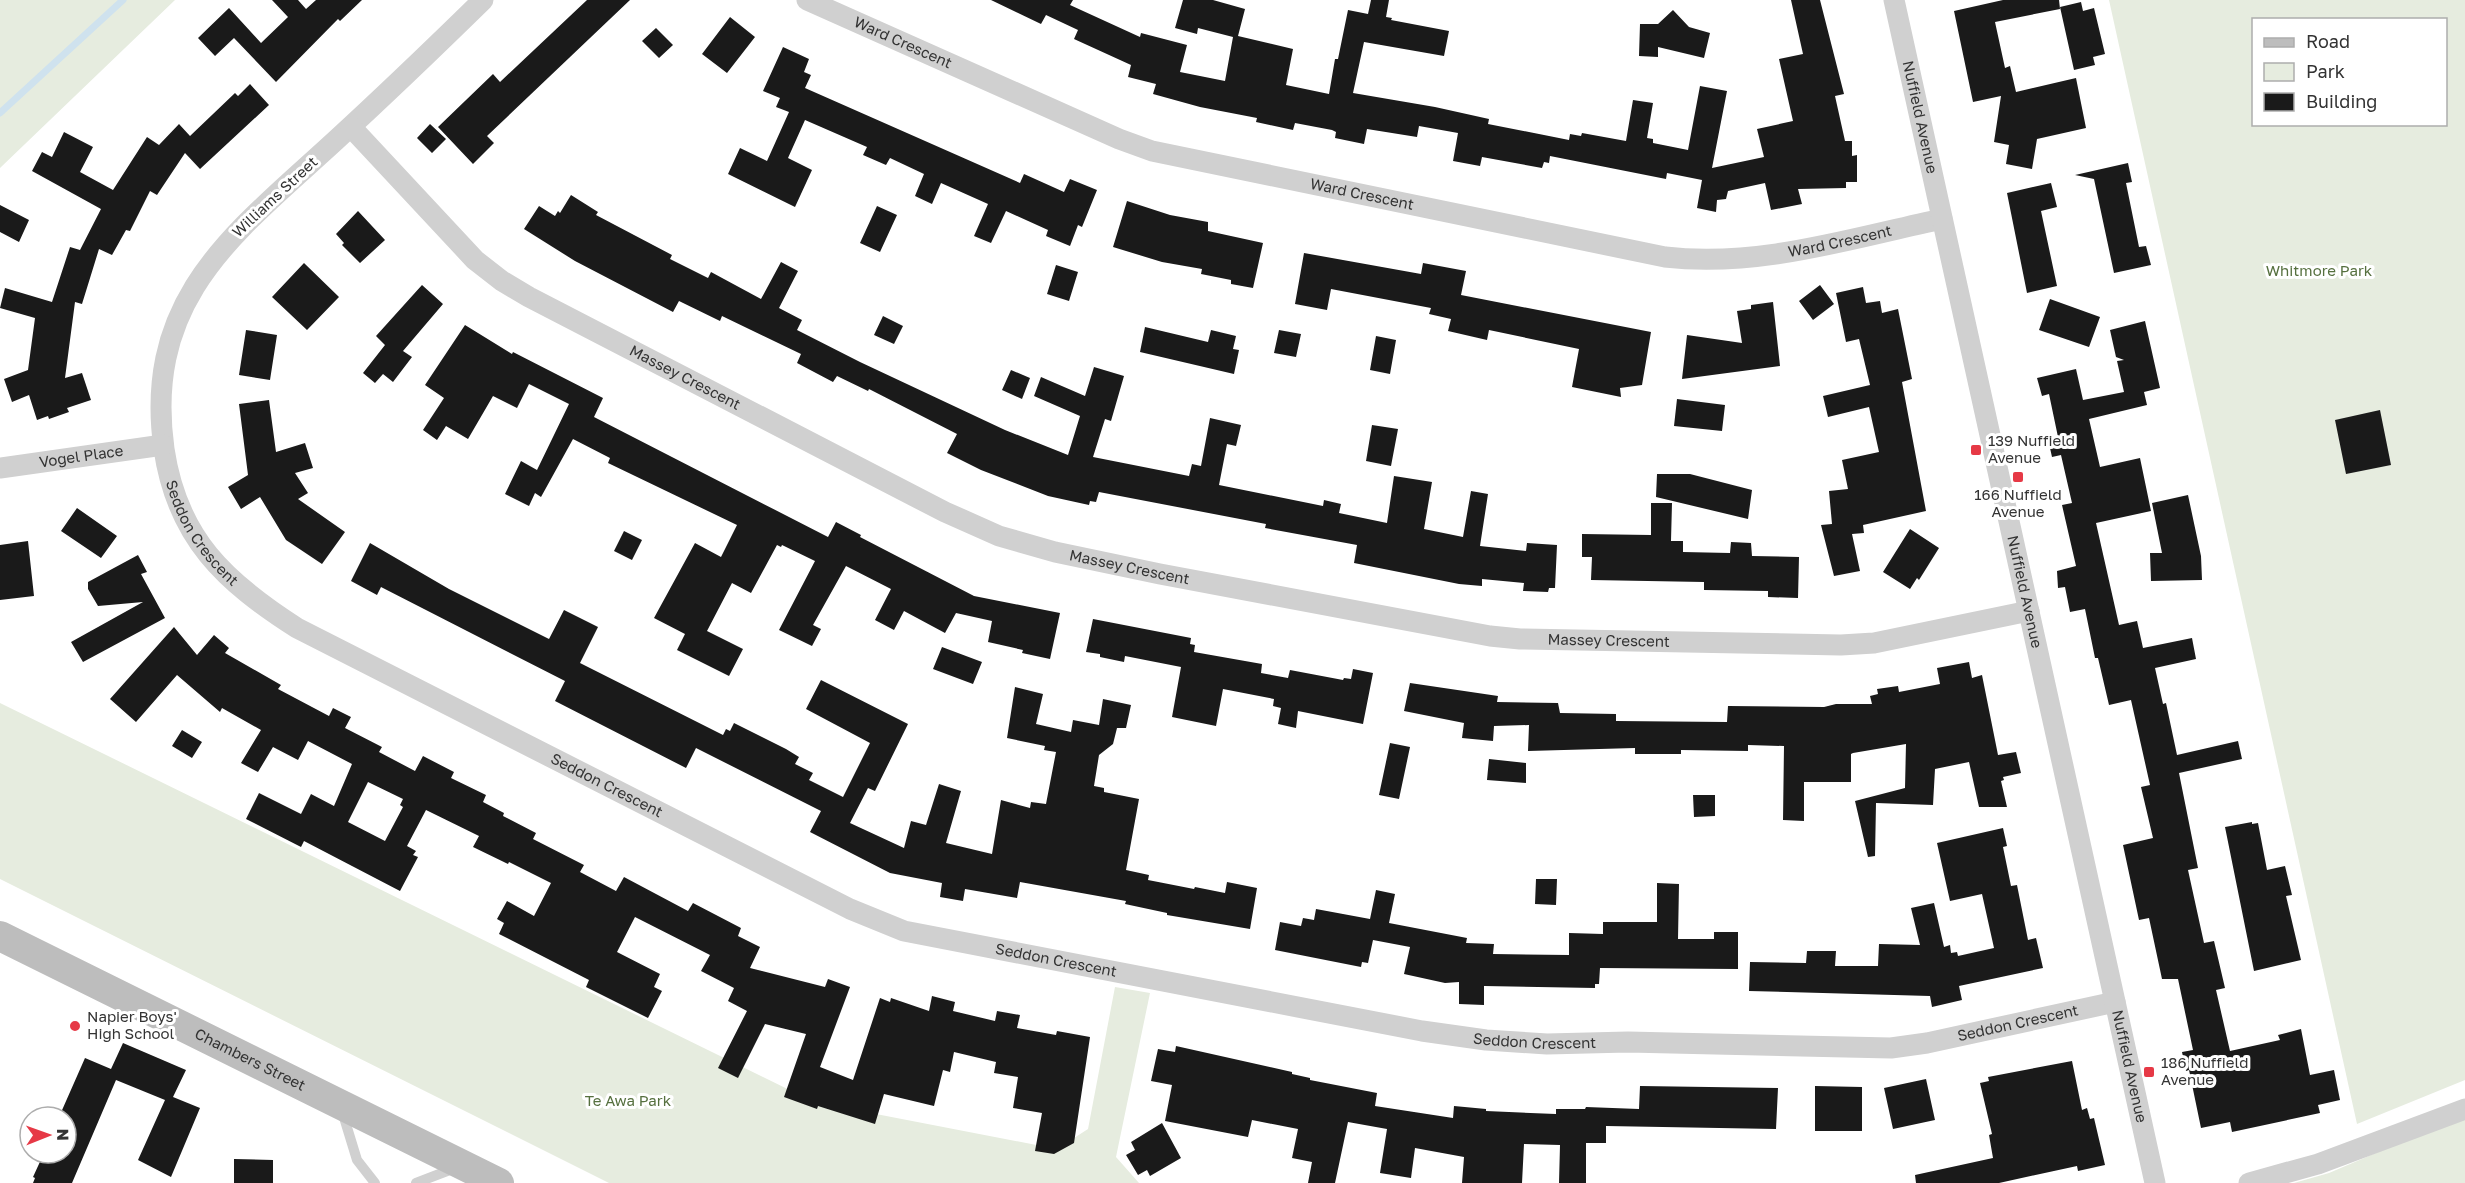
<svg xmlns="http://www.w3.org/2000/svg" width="2465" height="1183" font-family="'Golos Text',sans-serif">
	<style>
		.green { fill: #e6ecdf; fill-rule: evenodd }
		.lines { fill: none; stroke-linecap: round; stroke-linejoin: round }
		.stream { stroke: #cfe2ee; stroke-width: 7 }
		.building { fill: #1a1a1a; fill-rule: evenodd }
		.lane { stroke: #d0d0d0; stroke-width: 10 }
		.street { stroke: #d0d0d0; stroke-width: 21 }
		.secondary { stroke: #bdbdbd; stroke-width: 30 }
		.poi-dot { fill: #e63946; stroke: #fff; stroke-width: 2 }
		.labels { text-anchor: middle; stroke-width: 6; stroke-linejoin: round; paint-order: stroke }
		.street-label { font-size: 15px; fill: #333; stroke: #fff }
		.park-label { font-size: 15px; fill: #56703f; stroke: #fff }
		.poi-label { font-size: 15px; fill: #333; stroke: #fff; text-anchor: start }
	</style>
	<rect width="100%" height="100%" fill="#fff"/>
	<path class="green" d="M0 0H175L0 168Z
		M2109 0H2465V1080L2357 1124ZM2254 20H2446V124H2254Z
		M0 703 814 1102 1057 1149 1088 1129 1115 987 1150 993 1116 1157 1139 1183H609L0 879Z
		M2465 1115V1183H2294L2329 1173Z"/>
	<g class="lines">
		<path class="stream" d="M0 113 123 0"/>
	</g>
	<path class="building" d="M272 0H298L306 9 316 0H362L340 21 338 19 276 82 234 38 215 56 198 38 229 8 261 43 288 17Z
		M587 0H630L487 136 494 143 473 164 438 127 493 74 500 82Z
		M991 0H1073L1070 5 1140 37 1141 33 1187 45 1180 72 1225 81 1233 37 1198 28 1197 34 1175 28 1183 0H1213L1245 9 1238 36 1293 49 1286 85 1329 94 1335 59H1338L1348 10 1368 14 1371 0H1389L1386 17 1392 18 1391 20 1449 31 1444 56 1364 42 1353 93 1435 107 1489 119 1488 124 1569 140 1570 134 1581 136 1582 133 1626 141 1633 100 1653 103 1647 138 1653 139V143L1688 150 1700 86 1727 91 1712 168 1764 157 1757 129 1793 121 1779 59 1803 54 1791 0H1820L1844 94 1835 96 1845 141H1852V156L1857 155V182H1846V188L1798 189 1802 204 1771 210 1765 183 1728 191 1726 199 1717 200 1716 212 1697 208 1702 180 1667 173 1666 179 1550 156 1549 163 1544 162 1542 168 1482 157 1480 166 1453 161 1458 133 1419 126 1417 137 1367 129 1364 144 1335 138 1336 132 1332 130 1295 123 1293 130 1256 122 1257 118 1200 107 1153 94 1156 84 1128 77 1131 65 1074 39 1078 30 1046 15 1041 24Z
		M2003 0H2059L2060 9 1995 22 2005 68 2010 66 2016 92 2076 78 2086 128 2037 139 2032 169 2006 164 2009 145 1994 142 2001 96 1973 102 1954 11Z
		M2081 2 2083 11 2094 8 2105 54 2093 57 2095 65 2074 70 2060 7Z
		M1673 10 1689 27 1710 33 1704 58 1658 47V57L1639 56 1640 24H1658Z
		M730 17 755 37 727 73 702 54Z
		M656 28 673 45 659 58 642 41Z
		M783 47 809 59 804 72 811 75 805 88 1020 183 1024 174 1064 192 1070 179 1097 190 1082 227 1078 225 1070 246 1046 236 1048 230 1006 211 991 243 974 236 988 204 941 183 932 204 915 196 924 174 890 158 886 165 863 155 867 147 805 120 788 158 812 170 795 207 728 174 740 148 767 161 789 112 776 107 780 98 763 91Z
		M250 84 269 105 200 169 185 153 157 195 150 191 130 231 126 230 112 255 99 249 82 304 75 302 65 378 82 373 91 400 67 408 69 412 49 419 48 416 37 420 29 395 12 402 4 379 28 370 35 318 0 308 5 288 52 302 70 247 80 250 101 209 32 171 42 152 52 157 64 132 93 147 80 172 113 190 147 137 159 145 179 124 190 136 235 93 238 96Z
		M430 124 446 139 432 153 417 138Z
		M2128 163 2132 182 2126 183 2139 247 2146 246 2151 265 2114 273 2094 179 2075 175Z
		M2051 183 2057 207 2041 211 2057 286 2027 293 2007 193Z
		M571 195 598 212 596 215 672 255 670 259 708 278 711 272 761 299 781 262 798 271 779 308 802 320 797 330 860 362 1005 430 1068 455 1080 416 1034 396 1041 377 1085 396 1094 367 1124 376 1111 421 1105 419 1093 457 1189 476 1192 464 1201 466 1210 418 1241 425 1236 446 1227 444 1219 485 1323 506 1324 500 1341 504 1339 513 1387 523 1394 476 1432 482 1424 529 1463 537 1471 491 1488 494 1480 546 1526 551 1527 543 1557 545 1555 588H1549L1548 592 1523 591 1524 583 1482 579V586L1459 584 1354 563 1357 545 1265 528 1266 524 1099 492 1096 502 1090 501 1089 505 1048 496 981 470 947 453 957 434 869 389 868 391 837 376 833 382 797 363 801 354 722 316 720 321 679 301 673 312 575 261 524 229 539 206 555 216 558 211 560 213Z
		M1127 201 1170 215 1208 222V231L1263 243 1253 288 1231 284V280L1201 274 1202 269 1162 262 1113 247Z
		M0 205 29 220 19 242 0 232Z
		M877 206 897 215 880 252 860 243Z
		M358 211 385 240 360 263 342 245 344 243 336 234Z
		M1304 253 1421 274 1423 263 1466 271 1461 295 1651 332 1642 385 1620 388 1621 397 1572 387 1579 349 1489 330 1487 340 1448 331 1451 319 1429 314 1431 308 1331 289 1327 310 1295 304Z
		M304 263 339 297 307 330 272 297Z
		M1056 265 1078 272 1069 301 1047 294Z
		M422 285 443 304 403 351 412 357 393 382 383 374 375 383 363 373 385 345 376 336Z
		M1820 285 1834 304 1813 320 1799 301Z
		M1863 287 1866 303 1880 301 1882 313 1898 309 1912 379 1902 382 1926 511 1863 525 1864 533 1852 534 1860 571 1834 576 1821 525 1832 524 1829 491 1848 489 1842 460 1879 452 1869 407 1828 417 1823 396 1870 385 1859 339 1846 342 1836 293Z
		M2050 299 2100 317 2089 347 2039 330Z
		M1773 302 1780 366 1682 379 1687 335 1742 343 1737 311 1751 309V305Z
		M883 316 903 326 894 344 874 335Z
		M2145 321 2160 388 2144 392 2147 405 2089 419 2100 467 2140 458 2151 511 2096 523 2119 625 2137 621 2143 648 2192 638 2196 659 2155 668 2163 704 2166 703 2177 755 2238 741 2242 759 2179 773 2198 868 2188 870 2204 943 2214 941 2225 988 2216 990 2230 1051 2280 1040 2278 1035 2301 1029 2310 1075 2334 1070 2340 1100 2318 1105 2320 1113 2232 1132 2230 1122 2201 1128 2189 1070 2186 1071 2182 1052 2193 1050 2178 979H2162L2149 918 2139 920 2123 845 2153 838 2141 787 2150 785 2131 700 2109 705 2098 658H2095L2085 609 2070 612 2065 587 2058 588 2057 571 2076 566 2062 505 2072 503 2061 455 2052 457 2048 439 2058 437 2049 394 2042 396 2037 378 2076 369 2083 400 2124 392 2117 361 2124 360 2116 357 2110 330Z
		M465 325 512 354 513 352 603 398 594 417 828 537 836 522 861 535 860 537 974 596 1060 613 1050 659 1022 653 1023 650 988 642 992 621 956 613 945 633 904 611 894 630 875 620 891 589 846 566 813 625 821 629 812 646 779 630 815 561 782 545 781 547 777 545 751 593 732 583 707 631 743 649 729 676 677 650 685 634 654 618 695 543 721 557 737 525 608 463 610 458 573 439 541 497 535 493 529 506 505 494 521 461 537 470 569 404 529 384 517 408 493 396 468 439 446 426 437 440 423 430 444 398 425 385Z
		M1145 327 1208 342 1211 330 1236 336 1233 349 1239 350 1234 374 1140 352Z
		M246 330 277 335 270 380 239 375Z
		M1279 330 1301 334 1296 357 1274 353Z
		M1376 336 1396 340 1390 374 1370 370Z
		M1011 370 1030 378 1022 399 1002 390Z
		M1677 399 1725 405 1722 431 1674 426Z
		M269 400 276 452 305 443 313 468 295 473 308 493 298 499 345 532 322 564 286 540 260 497 241 509 228 487 248 475 239 404Z
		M2380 410 2391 465 2346 474 2335 420Z
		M1372 425 1398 429 1391 466 1366 461Z
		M1657 474H1690L1752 490 1748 519 1656 497Z
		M2188 495 2201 556 2202 580 2151 581 2150 553H2162L2152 503Z
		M1651 503H1672L1671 541H1683V552L1730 553 1731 542 1751 543 1752 556 1799 557 1798 598 1768 597V591L1704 590V582L1591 580 1592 557H1582V534L1651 535Z
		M77 508 117 536 101 558 61 531Z
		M1910 529 1939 548 1919 580 1917 578 1910 589 1883 572Z
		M624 531 642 540 632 560 614 551Z
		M28 541 34 596 0 600V545Z
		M370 543 449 589 549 639 564 610 598 627 580 663 723 735 726 729 730 731 734 723 786 749 799 757 795 764 813 773 809 780 843 797 870 743 806 709 821 680 908 724 875 791 868 788 850 823 904 848 911 821 926 825 939 784 961 791 946 843 992 854 1001 800 1030 808 1031 802 1046 804 1056 752 1044 750 1045 746 1007 738 1015 687 1043 694 1036 724 1071 732 1073 720 1099 725 1103 699 1131 705 1126 728H1117L1113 744 1099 755 1094 786 1104 788V792L1139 799 1126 870 1149 875 1148 880 1194 889 1195 887 1225 893 1227 882 1257 888 1250 929 1167 915V913L1125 904 1126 901 1020 882 1017 898 965 889 963 901 940 897 942 883 890 873 810 832 821 811 696 748 686 768 555 701 565 681 381 587 377 595 351 581Z
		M138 555 147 572 141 574 165 618 83 662 71 642 143 602 98 606 88 589V582Z
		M1093 619 1191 638 1190 644 1195 645 1194 652 1262 664 1261 673 1288 678 1290 670 1343 680 1344 678 1351 679 1353 669 1373 673 1363 724 1298 711 1296 728 1278 724 1281 708 1273 706 1274 699 1223 689 1216 726 1172 717 1181 667 1125 656 1124 662 1100 657V654L1086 652Z
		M174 627 197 655 214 635 229 648 225 653 281 685 278 689 329 716 333 708 351 717 345 728 382 747 379 752 415 771 423 756 454 772 451 778 486 795 483 802 504 813 503 816 536 833 533 839 584 865 580 872 616 891 624 877 688 911 693 903 741 928 738 936 760 947 750 968 825 987 828 979 850 987 820 1067 853 1080 880 998 890 1002 891 998 929 1011 932 996 955 1002 953 1011 995 1021 997 1011 1020 1015 1017 1028 1056 1035 1057 1031 1090 1037 1074 1143 1054 1154 1035 1151 1042 1113 1013 1108 1018 1077 994 1073 996 1062 954 1052 950 1072 943 1070 934 1106 884 1094 875 1124 818 1106 817 1109 784 1097 806 1034 765 1024 738 1078 718 1068 747 1011 728 1001 734 988 701 971 710 955 635 917 617 952 660 974 654 987 662 991 648 1018 586 987 589 980 499 934 504 923 497 919 507 901 534 916 551 883 509 862 508 864 473 847 479 836 426 810 407 846 416 851 413 855 418 857 400 891 304 841 301 847 246 819 259 793 301 814 311 794 334 806 352 764 308 741 298 760 273 747 258 772 241 763 261 730 222 708 220 712 177 675 136 722 110 699ZM368 782 403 799 400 805 403 807 385 841 348 822Z
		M942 647 982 662 973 684 933 669Z
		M1969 662 1972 678 1982 675 1998 755 2016 752 2021 773 2003 777 2004 780 2001 781 2007 807H1979L1969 762 1935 769 1933 805 1876 803 1875 856 1868 857 1855 801 1905 788 1906 744 1853 753 1851 754V782H1804V821L1783 820 1784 746 1748 745V751L1681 750V754H1635V748L1528 751 1529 725 1494 726 1493 741 1462 738 1464 723 1404 711 1410 683 1498 696 1497 702 1558 703 1560 713 1616 714V721L1727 722 1728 706 1824 707 1836 704H1872L1870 696 1878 694 1877 689 1898 686 1899 692 1940 684 1937 668Z
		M182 730 202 742 192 758 172 746Z
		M1390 743 1410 747 1399 799 1379 795Z
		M1489 759 1526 763V783L1487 780Z
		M1693 795H1715V816L1694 817Z
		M2252 822V824L2258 823 2267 870 2285 866 2292 895 2286 896 2301 960 2254 971 2225 827Z
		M2003 828 2007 846 2003 847 2011 886 2017 885 2028 940 2036 938 2043 968 1959 986 1962 1000 1932 1007 1930 996 1749 991 1750 962 1806 963 1807 951H1836L1835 966H1878L1879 944 1920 945 1911 908 1934 903 1944 947 1950 945 1951 953 1957 952 1958 956 1994 948 1982 894 1950 901 1937 843Z
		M1536 879H1557L1556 905 1535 904Z
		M1657 883 1679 884 1678 939H1714V932H1738V969L1600 968 1599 984H1595V988L1484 986V1005L1459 1004V982L1445 983 1404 974 1410 947 1373 940 1368 963 1362 962 1361 967 1275 950 1280 922 1301 926 1303 918 1314 920 1316 909 1370 919 1376 890 1395 894 1389 923 1467 938 1466 943 1494 944 1493 954 1569 955V933L1603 934V922H1657Z
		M123 1043 186 1070 173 1097 200 1108 171 1177 138 1160 165 1100 116 1080 72 1183H33L35 1178 33 1177 44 1153H66V1117H59L85 1058 111 1069Z
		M1176 1046 1292 1072V1074L1310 1078V1080L1377 1093 1375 1106 1453 1118 1454 1106 1486 1109V1111L1556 1114V1109H1585L1586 1107 1639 1109 1640 1086 1778 1088 1776 1129 1606 1126V1143H1586V1183H1559L1560 1145 1524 1144 1522 1183H1462L1464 1157 1415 1148 1411 1178 1380 1173 1387 1129 1348 1122 1335 1183H1308L1312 1162 1292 1158 1298 1129 1252 1120 1248 1137 1165 1121 1172 1085 1151 1081 1158 1049 1175 1052Z
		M2072 1061 2082 1110 2087 1108 2090 1119 2094 1118 2105 1165 2078 1171 2077 1166 1999 1183H1916L1915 1175 1993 1158 1989 1135 1992 1134 1980 1083 1989 1081 1988 1077Z
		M1926 1079 1935 1120 1893 1129 1884 1088Z
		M1815 1086 1862 1087V1131H1815Z
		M1162 1123 1181 1158 1150 1176 1147 1170 1138 1175 1126 1155 1135 1150 1131 1142Z
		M234 1159 273 1160V1183H234Z"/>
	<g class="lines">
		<path class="lane" d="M342 1111 357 1160 375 1183
			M416 1183 455 1168"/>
		<g class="street">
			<path id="s1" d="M483 0C434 48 385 95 335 141 235 233 143 297 164 449 177 538 225 582 297 628L850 909 904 931 1422 1031 1486 1040 1547 1044 1628 1042 1891 1048 1927 1043 2115 1002"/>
			<path id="s2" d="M807 0 1119 139 1152 151 1665 257C1759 268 1852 238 1942 219"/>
			<path id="s3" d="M1894 0 2155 1183"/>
			<path id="s4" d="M351 127 475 260 502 281 529 297 945 512 999 536 1055 552 1160 574 1490 636 1520 639 1841 645 1874 643 2029 611"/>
			<path id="s5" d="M0 468 163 445"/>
			<path d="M2249 1183 2318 1164 2465 1109"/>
		</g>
		<path class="secondary" id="s6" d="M0 936 499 1183"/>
	</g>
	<g class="poi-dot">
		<rect x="1970" y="444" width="12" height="12" rx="3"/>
		<rect x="2012" y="471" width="12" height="12" rx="3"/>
		<circle cx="75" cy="1026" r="6"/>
		<rect x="2143" y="1066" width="12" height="12" rx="3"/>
	</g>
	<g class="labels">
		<g class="street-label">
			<text dy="5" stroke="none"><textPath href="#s2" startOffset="105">Ward Crescent</textPath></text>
			<text dy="5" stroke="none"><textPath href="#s3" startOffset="120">Nuffield Avenue</textPath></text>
			<text dy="5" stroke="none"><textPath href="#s2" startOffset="591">Ward Crescent</textPath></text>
			<text transform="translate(275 197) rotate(-43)" y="5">Williams Street</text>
			<text dy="5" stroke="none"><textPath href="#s2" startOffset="1077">Ward Crescent</textPath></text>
			<text dy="5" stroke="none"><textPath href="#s4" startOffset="423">Massey Crescent</textPath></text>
			<text dy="5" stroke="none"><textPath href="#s5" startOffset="82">Vogel Place</textPath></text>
			<text dy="5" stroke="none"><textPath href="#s1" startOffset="670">Seddon Crescent</textPath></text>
			<text dy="5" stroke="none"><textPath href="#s4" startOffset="909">Massey Crescent</textPath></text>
			<text dy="5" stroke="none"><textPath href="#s3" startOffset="606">Nuffield Avenue</textPath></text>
			<text dy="5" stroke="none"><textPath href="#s4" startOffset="1395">Massey Crescent</textPath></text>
			<text dy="5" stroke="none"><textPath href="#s1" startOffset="1155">Seddon Crescent</textPath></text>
			<text dy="5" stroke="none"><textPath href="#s1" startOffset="1641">Seddon Crescent</textPath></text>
			<text dy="5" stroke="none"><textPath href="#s1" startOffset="2613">Seddon Crescent</textPath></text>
			<text dy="5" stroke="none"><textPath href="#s1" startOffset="2127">Seddon Crescent</textPath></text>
			<text dy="5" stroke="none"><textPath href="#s6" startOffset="279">Chambers Street</textPath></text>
			<text dy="5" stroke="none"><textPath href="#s3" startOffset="1092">Nuffield Avenue</textPath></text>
		</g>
		<g class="park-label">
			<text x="2319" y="276">Whitmore Park</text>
			<text x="628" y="1106">Te Awa Park</text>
		</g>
		<g class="poi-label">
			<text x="1988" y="446">139 Nuffield<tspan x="1988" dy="17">Avenue</tspan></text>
			<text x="2018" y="500" text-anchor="middle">166 Nuffield<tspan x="2018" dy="17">Avenue</tspan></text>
			<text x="87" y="1022">Napier Boys'<tspan x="87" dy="17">High School</tspan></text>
			<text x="2161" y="1068">186 Nuffield<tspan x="2161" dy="17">Avenue</tspan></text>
		</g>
	</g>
	<rect x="2252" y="18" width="195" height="108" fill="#ffffff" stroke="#adadad" stroke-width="1.5"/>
	<rect x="2264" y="38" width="30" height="9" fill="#bdbdbd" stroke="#adadad" stroke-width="1.5"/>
	<text x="2306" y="48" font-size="18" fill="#333333">Road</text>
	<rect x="2264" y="63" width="30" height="18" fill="#e6ecdf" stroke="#adadad" stroke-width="1.5"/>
	<text x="2306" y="78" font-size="18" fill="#333333">Park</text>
	<rect x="2264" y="93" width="30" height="18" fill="#1a1a1a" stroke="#adadad" stroke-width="1.5"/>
	<text x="2306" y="108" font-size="18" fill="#333333">Building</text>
	<g transform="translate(48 1135) rotate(89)"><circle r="28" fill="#ffffff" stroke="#adadad" stroke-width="1.5"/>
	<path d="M0-4.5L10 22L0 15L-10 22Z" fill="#e63946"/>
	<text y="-9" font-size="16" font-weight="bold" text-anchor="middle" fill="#333333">N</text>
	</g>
</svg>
